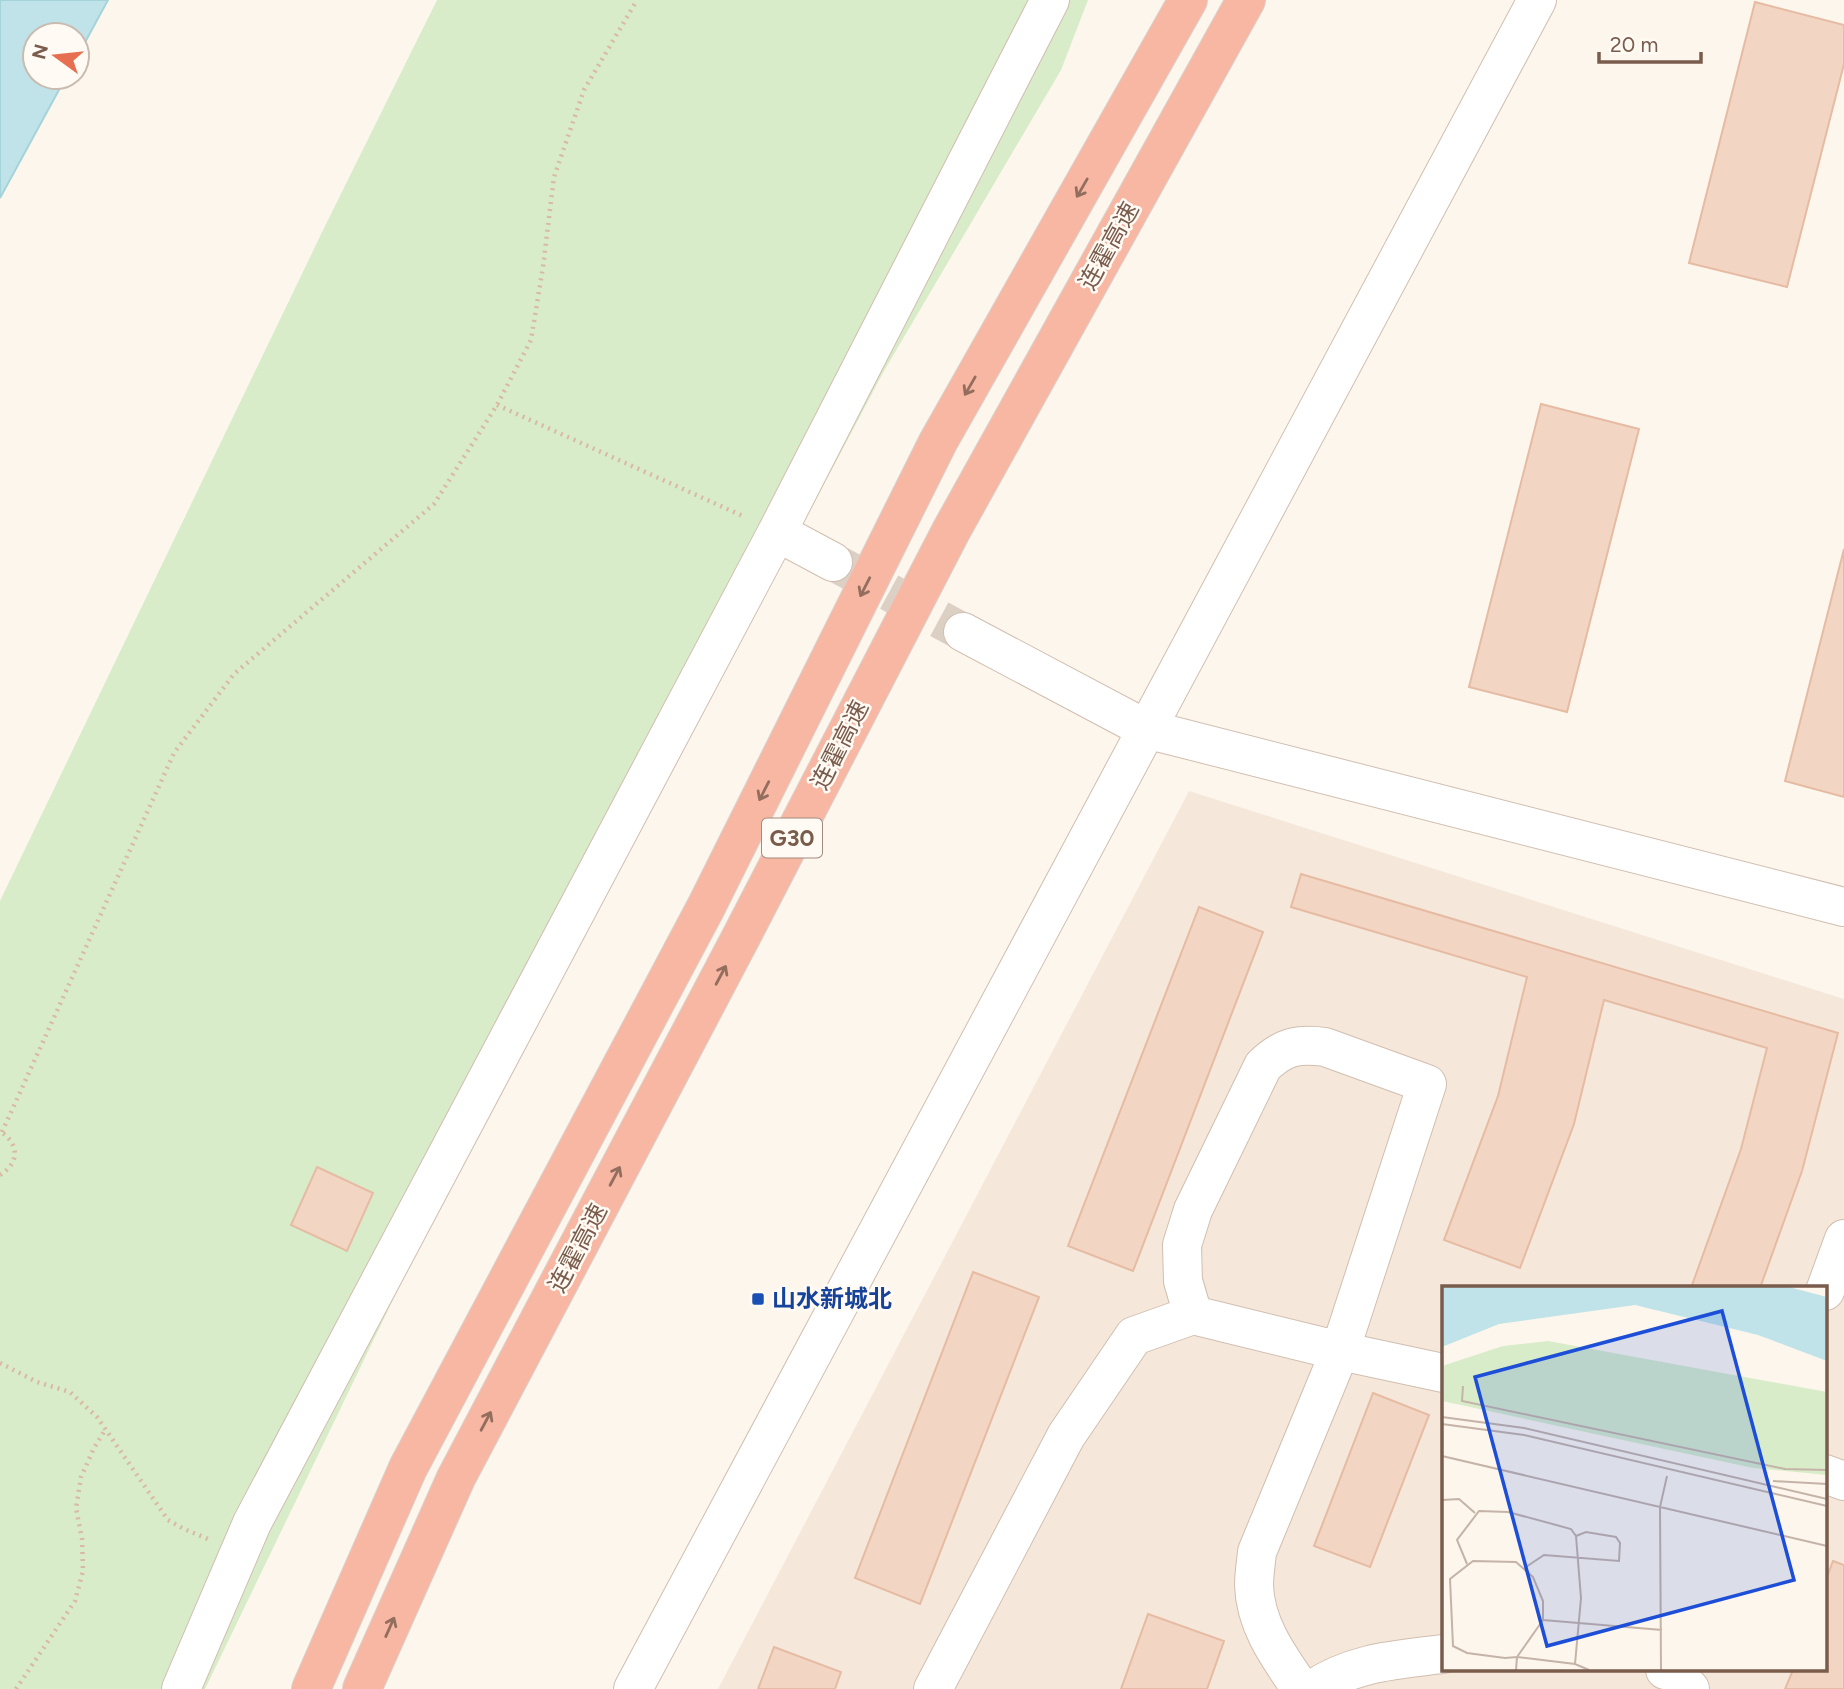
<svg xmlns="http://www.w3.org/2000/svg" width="1844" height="1689" font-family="Figtree,'Noto Sans SC',sans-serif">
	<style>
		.residential { fill: #f5e8da; fill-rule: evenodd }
		.green { fill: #d8ecc9 }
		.water { fill: #bfe3e8; stroke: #a5d3da; stroke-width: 2 }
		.building { fill: #f3d5c3; stroke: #e6bba3; stroke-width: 2 }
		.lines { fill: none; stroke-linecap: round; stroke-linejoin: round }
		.minor-tunnel { stroke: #dcd0c4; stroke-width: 38; stroke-dasharray: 38 19; stroke-linecap: butt }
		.minor-casing { stroke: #d1beb0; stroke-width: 40 }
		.highway-casing { stroke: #dad1cd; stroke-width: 40 }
		.path { stroke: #d9b8a5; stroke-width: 4.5; stroke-dasharray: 2 5; stroke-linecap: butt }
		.minor { stroke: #fff; stroke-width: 38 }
		.highway { stroke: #f7b7a3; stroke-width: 38 }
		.oneway { stroke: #936e5e }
		.transit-dot { fill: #1a4fb4; stroke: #fffaf3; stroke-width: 2.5 }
		.labels { text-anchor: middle; stroke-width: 5; stroke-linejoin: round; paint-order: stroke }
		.shield { fill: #fffaf3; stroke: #a28b7f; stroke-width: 2 }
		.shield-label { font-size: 23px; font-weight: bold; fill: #7a5c4d }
		.street-label { font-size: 24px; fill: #7a5c4d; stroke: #fffaf3 }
		.transit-label { font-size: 24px; font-weight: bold; fill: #164399; stroke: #fffaf3; text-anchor: start }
		.inset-road { fill: none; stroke: #c5b3a7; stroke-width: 2 }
		.view { fill: #1d4ed8; fill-opacity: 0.15; stroke: #1d4ed8; stroke-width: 3.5 }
		.inset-edge { fill: none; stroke: #7a5c4d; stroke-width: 3.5 }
	</style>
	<rect width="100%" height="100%" fill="#fdf6ec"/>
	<path class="residential" d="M1189 791 1844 999V1689H718ZM1443 1288H1825V1670H1443Z"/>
	<path class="green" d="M437 0H1088L1061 70 884 371 404 1277 205 1689H0V901L326 224Z"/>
	<path class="water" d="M0 0H108L77 57V35H35V77H66L0 198Z"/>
	<path class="building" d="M1755 2 1844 25V64L1787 287 1689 263Z
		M1541 404 1639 429 1567 712 1469 687Z
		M1844 549V797L1785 781Z
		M1301 874 1838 1033 1802 1171 1760 1288H1691L1741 1149 1767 1048 1604 1000 1574 1124 1520 1268 1444 1240 1498 1096 1527 977 1291 907Z
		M1199 907 1263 932 1133 1271 1068 1246Z
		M317 1167 373 1193 347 1251 291 1225Z
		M973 1272 1039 1297 920 1604 855 1578Z
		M1373 1393 1429 1415 1370 1567 1314 1546Z
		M1833 1561 1844 1565V1689H1785L1793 1670H1825V1582Z
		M1148 1614 1224 1641 1207 1689H1121Z
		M774 1647 841 1672 835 1689H758Z"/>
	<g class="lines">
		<path class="minor-tunnel" d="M839 565 963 632"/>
		<g class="minor-casing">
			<path id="minor" d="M777 532 833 562
				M963 632 1146 729 1844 907
				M1825 1291 1844 1239
				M1193 1315 1183 1281 1182 1245 1193 1210 1263 1066C1283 1047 1297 1043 1325 1047L1427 1084 1340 1351 1257 1552C1256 1563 1254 1574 1254 1585 1255 1625 1279 1657 1301 1689
				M1825 1474 1844 1481
				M1665 1670 1674 1672 1690 1689
				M181 1689 252 1523 777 532 1050 0
				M633 1689 1537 0
				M933 1689 1066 1436 1134 1336 1193 1315 1340 1351 1443 1373
				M1313 1689C1354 1662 1395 1660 1443 1654"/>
		</g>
		<g class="highway-casing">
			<path id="highway" d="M311 1689 408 1468 706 907 938 442 1188 0
				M362 1689 456 1478 740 939 951 531 1246 0"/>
		</g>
		<path class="path" d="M497 405 745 517
			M2 1132 174 753 234 674 434 504 497 405 531 340 543 267 554 177 584 90 637 0
			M0 1175C19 1163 20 1145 1 1132
			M0 1363 37 1382 70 1392 97 1417 168 1520 184 1529 208 1539
			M16 1689 75 1601 83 1571 82 1539 76 1508 81 1477 94 1448 105 1430"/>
		<use href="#minor" class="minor"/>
		<use href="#highway" class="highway"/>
	</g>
	<defs><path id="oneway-shaft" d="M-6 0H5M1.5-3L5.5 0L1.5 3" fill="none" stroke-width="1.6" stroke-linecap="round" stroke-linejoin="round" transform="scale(1.75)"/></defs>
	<g class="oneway">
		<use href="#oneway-shaft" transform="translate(1082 188) rotate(120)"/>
		<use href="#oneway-shaft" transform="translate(970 386) rotate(120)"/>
		<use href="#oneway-shaft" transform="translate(865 587) rotate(117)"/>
		<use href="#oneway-shaft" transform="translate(764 791) rotate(117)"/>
		<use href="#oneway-shaft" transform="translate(721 975) rotate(-62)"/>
		<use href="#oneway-shaft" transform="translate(615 1176) rotate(-62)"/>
		<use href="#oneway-shaft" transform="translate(486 1421) rotate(-62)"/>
		<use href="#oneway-shaft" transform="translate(390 1627) rotate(-66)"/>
	</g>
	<rect class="transit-dot" x="751" y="1292" width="14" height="14" rx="3.5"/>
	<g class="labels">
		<rect class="shield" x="762" y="818.5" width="60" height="39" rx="5"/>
		<g class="shield-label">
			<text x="792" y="846">G30</text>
		</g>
		<g class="street-label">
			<text transform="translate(1109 246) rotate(-61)" y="8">连霍高速</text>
			<text transform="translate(840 745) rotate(-63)" y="8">连霍高速</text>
			<text transform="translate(578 1248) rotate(-62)" y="8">连霍高速</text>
		</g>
		<g class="transit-label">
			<text x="772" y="1307">山水新城北</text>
		</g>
	</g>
	<g transform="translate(1442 1286)">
		<rect width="385" height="385" fill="#fdf6ec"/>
		<path d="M106 55 385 106V189L311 182 0 115V80L61 60Z" fill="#d8ecc9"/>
		<path d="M0 1H347L385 11V75L316 49 193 19 57 38 0 61Z" fill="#bfe3e8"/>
		<path class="inset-road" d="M21 100 20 115 343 183 385 184M0 131 82 142 385 213M0 138 82 149 385 220M0 170 385 260M331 195 385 198M0 214 17 213 33 227M25 278 15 254 37 225 66 226 129 243 134 250 139 312 133 378M84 281 102 269 177 275 178 257 174 251 144 246 134 250M101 334 220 344M74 384 75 371 101 334V315L91 291 74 276 31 275 8 293 11 360 25 367 63 372 75 371 133 378 147 384M219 384 218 221 225 190"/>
		<path class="view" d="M280 25 352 294 105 360 33 91Z"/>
		<rect width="385" height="385" class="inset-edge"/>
	</g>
	<g transform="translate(56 56) rotate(285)"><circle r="33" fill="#fffaf3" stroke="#cabbb1" stroke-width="2"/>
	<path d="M0-5L12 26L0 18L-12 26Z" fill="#e76f51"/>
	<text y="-10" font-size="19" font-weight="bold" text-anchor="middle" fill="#7a5c4d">N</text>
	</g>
	<path d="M1599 52v10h102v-10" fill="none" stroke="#7a5c4d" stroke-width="3.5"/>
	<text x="1610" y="52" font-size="21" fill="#7a5c4d" stroke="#fffaf3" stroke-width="5" paint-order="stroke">20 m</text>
</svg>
